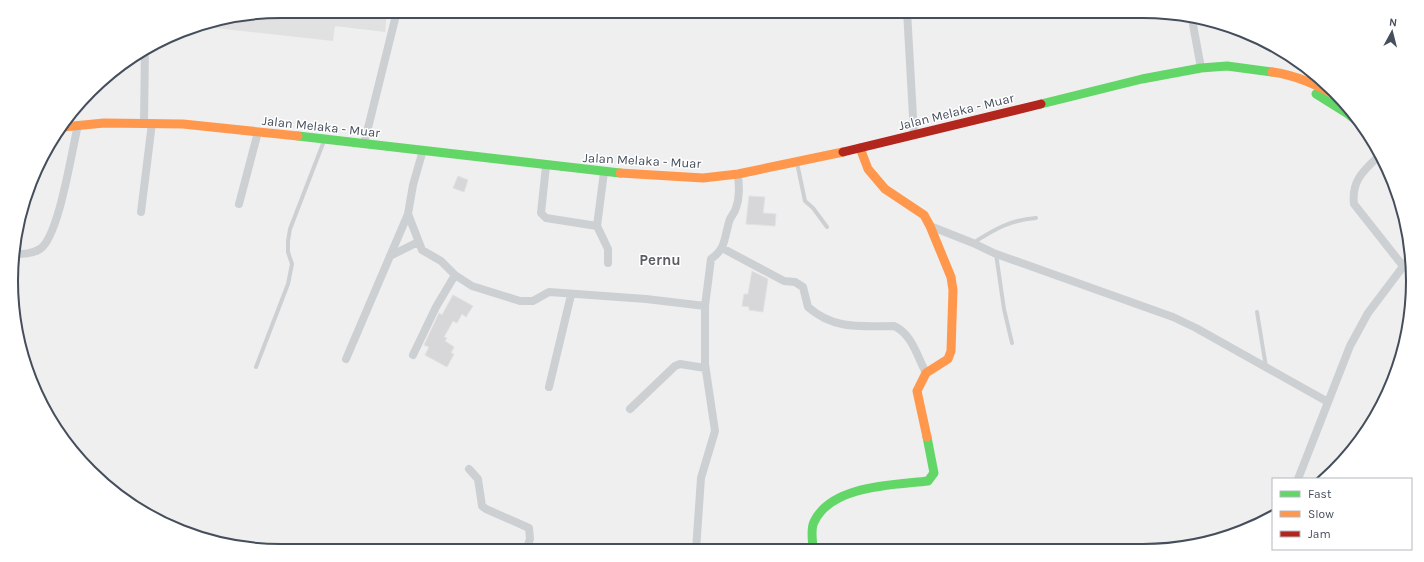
<svg xmlns="http://www.w3.org/2000/svg" width="1424" height="562" font-family="Karla,sans-serif">
	<style>
		.education { fill: #e1e1e1 }
		.building { fill: #d7d7d9; stroke: #e1e1e2 }
		.lines { fill: none; stroke-linecap: round; stroke-linejoin: round }
		.lane { stroke: #cdd0d3; stroke-width: 4 }
		.street { stroke: #cdd0d3; stroke-width: 8 }
		.fast { stroke: #63d668; stroke-width: 9 }
		.slow { stroke: #ff974d; stroke-width: 9 }
		.jam { stroke: #b3261e; stroke-width: 9 }
		.labels { text-anchor: middle; stroke-width: 3; stroke-linejoin: round; paint-order: stroke }
		.street-label { font-size: 13px; fill: #454e5c; stroke: #fff }
		.quarter-label { font-size: 15px; font-weight: bold; fill: #5a5d63; stroke: #fff }
		.rim { fill: none; stroke: #454e5c; stroke-width: 2 }
	</style>
	<rect width="100%" height="100%" fill="#f0efef"/>
	<path class="education" d="M281 11H387L385 32 335 26 333 41 215 28 216 22Z"/>
	<path class="building" d="M458 176 468 180 464 192 453 188Z
		M749 196 765 197 763 213 776 214 775 226 746 224Z
		M752 271 768 279 763 312 749 310V307L742 306 744 294H748Z
		M453 295 473 306 466 317 462 314 457 323 453 321 444 337 447 338 445 341 454 347 451 353 454 354 447 367 425 355 429 347 424 345 439 313 442 315Z"/>
	<g class="lines">
		<path class="lane" d="M797 163 805 201 813 208 827 227
			M973 243C995 229 1010 220 1036 218
			M996 254 1004 309 1012 343
			M1257 312 1266 367
			M256 367 288 284 292 264 288 252V241L290 229 324 141"/>
		<path class="street" d="M907 11 914 134
			M1192 19 1201 68
			M144 123 145 48
			M364 144 397 11
			M423 150 413 185 408 214 422 250 441 261 455 275 472 286 520 301H533L549 292 646 299 705 306
			M1381 154C1365 169 1351 180 1354 204L1403 266
			M546 166 541 213 546 218 597 226 604 172
			M239 204 258 132
			M141 212 152 123
			M597 226 608 249V263
			M930 226 973 243 996 254 1173 317 1196 328 1328 402
			M722 248 784 281 795 282 803 287 808 307C834 330 861 326 894 326 912 334 917 356 926 373
			M14 254C23 254 32 254 40 249 59 237 72 149 78 125
			M390 256 418 242
			M413 355 436 307 455 275
			M346 359 408 214
			M549 387 571 295
			M630 409 675 366 680 364 705 368
			M469 469 478 479 482 506 486 509 529 528 530 539 526 550
			M1298 479 1350 346 1368 313 1411 256
			M696 550 701 478 715 431 705 364V306L711 259C727 248 724 236 730 219 732 215 735 212 736 208 740 197 739 186 738 174"/>
		<path class="fast" d="M1316 94 1348 114 1363 126
			M1041 104 1142 79 1201 68 1227 66 1272 72
			M298 136 620 173
			M1409 259 1411 256
			M813 550C813 542 810 530 814 522 831 485 894 485 928 481L934 473 927 437"/>
		<path class="slow" d="M1272 72C1296 75 1316 85 1338 96
			M63 127 104 123 183 124 298 136
			M860 148 868 169 885 189 924 215 930 226 951 277 953 290 951 351 948 359 926 373 917 391 927 437
			M620 173 703 178 738 174 843 152"/>
		<path class="jam" d="M843 152 1041 104"/>
	</g>
	<g class="labels">
		<g class="street-label">
			<text transform="translate(956 111) rotate(-14)" y="5">Jalan Melaka - Muar</text>
			<text transform="translate(321 126) rotate(6)" y="5">Jalan Melaka - Muar</text>
			<text transform="translate(642 160) rotate(3)" y="5">Jalan Melaka - Muar</text>
		</g>
		<g class="quarter-label">
			<text x="660" y="265">Pernu</text>
		</g>
	</g>
	<path d="M0 0H1424V562H0ZM281 18H1143A263 263 0 0 1 1406 281V281A263 263 0 0 1 1143 544H281A263 263 0 0 1 18 281V281A263 263 0 0 1 281 18Z" fill="#fff" fill-rule="evenodd"/>
	<path class="rim" d="M281 18H1143A263 263 0 0 1 1406 281V281A263 263 0 0 1 1143 544H281A263 263 0 0 1 18 281V281A263 263 0 0 1 281 18Z"/>
	<rect x="1272" y="478" width="140" height="72" fill="#ffffff" stroke="#b5b8be"/>
	<rect x="1280" y="491" width="20" height="6" fill="#63d668" stroke="#b5b8be"/>
	<text x="1308" y="498" font-size="12" fill="#454e5c">Fast</text>
	<rect x="1280" y="511" width="20" height="6" fill="#ff974d" stroke="#b5b8be"/>
	<text x="1308" y="518" font-size="12" fill="#454e5c">Slow</text>
	<rect x="1280" y="531" width="20" height="6" fill="#b3261e" stroke="#b5b8be"/>
	<text x="1308" y="538" font-size="12" fill="#454e5c">Jam</text>
	<g transform="translate(1392 32) rotate(7)" stroke="#ffffff" stroke-width="3" paint-order="stroke">
	<path d="M0-3L7 15L0 10L-7 15Z" fill="#454e5c"/>
	<text y="-6" font-size="11" font-weight="bold" text-anchor="middle" fill="#454e5c">N</text>
	</g>
</svg>
